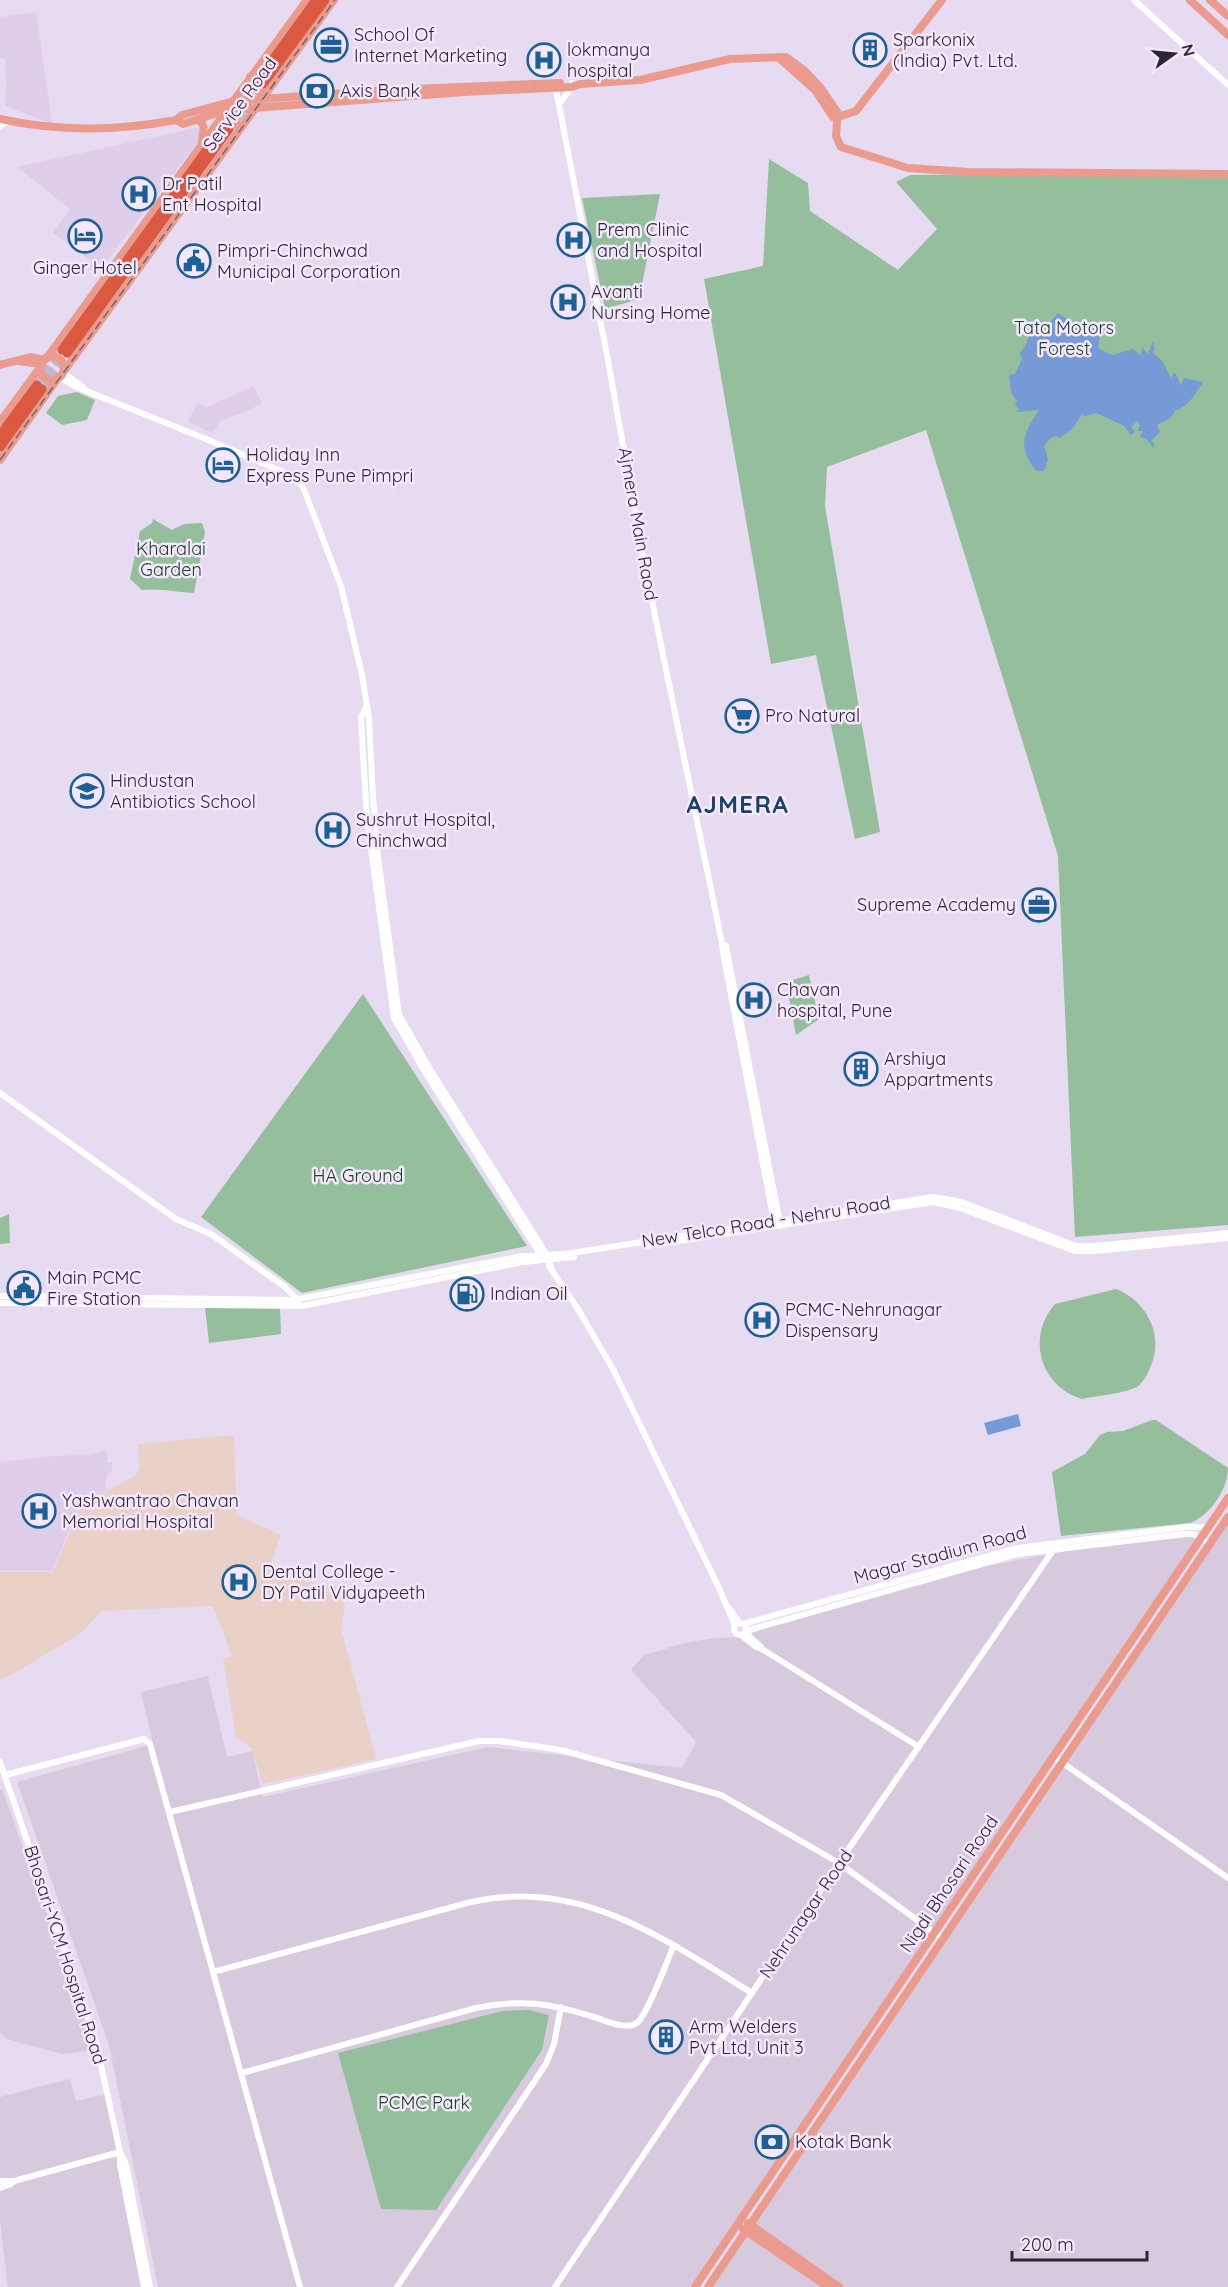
<svg xmlns="http://www.w3.org/2000/svg" width="1228" height="2287" font-family="Quicksand,sans-serif">
	<style>
		.built { fill: #deceea }
		.industrial { fill: #d7cade }
		.education { fill: #e9d1c7 }
		.green { fill: #95be9c }
		.water { fill: #759ad6 }
		.lines { fill: none; stroke-linecap: round; stroke-linejoin: round }
		.highway-tunnel { stroke: #c1b7ca; stroke-width: 9; stroke-dasharray: 9 4.5; stroke-linecap: butt }
		.minor { stroke: #fff; stroke-width: 6 }
		.major { stroke: #ea9b8d; stroke-width: 8 }
		.highway { stroke: #dc5941; stroke-width: 9 }
		.rail { stroke: #6f6875; stroke-width: 1.5; stroke-dasharray: 9 4.5; stroke-linecap: butt }
		.labels { text-anchor: middle; stroke-width: 5; stroke-linejoin: round; paint-order: stroke }
		.poi-label { font-size: 18px; fill: #2b272f; stroke: #f5e8fe; text-anchor: start }
		.street-label { font-size: 18px; fill: #2b272f; stroke: #f5e8fe }
		.park-label { font-size: 18px; fill: #144322; stroke: #f5e8fe }
		.district-label { font-size: 24px; font-weight: bold; letter-spacing: 1.5px; fill: #154468; stroke: #f5e8fe }
	</style>
	<rect width="100%" height="100%" fill="#e7dbf1"/>
	<path class="built" d="M36 12 52 122 50 123 5 106 6 84 5 59H0V17Z
		M200 127 202 137 96 275 88 268 92 262 53 233 70 209 17 167Z
		M254 386 262 404 219 422 213 433 188 422 197 403 207 407Z
		M106 1450 108 1463H112V1471L109 1472 105 1483 107 1490 81 1503 52 1571H0V1462L53 1456 88 1455Z"/>
	<path class="industrial" d="M1228 1519V2287H712Z
		M1200 1536 694 2287H158L109 2045 17 1782 153 1744 141 1692 208 1676 227 1757 252 1751 263 1797 488 1747 682 1768 696 1742 631 1670 644 1655 685 1643 715 1638 741 1637 837 1603 987 1566 1072 1550Z
		M2 1788 95 2050 62 2054 6 2039 0 2032V1791Z
		M70 2079 76 2101 106 2094 142 2287H8L0 2221V2097Z"/>
	<path class="education" d="M234 1435 237 1515 281 1535 270 1566 301 1581 336 1586 345 1607 341 1628 376 1759 263 1784 251 1748 236 1737 223 1659 232 1656 213 1606 102 1611 81 1633 11 1675 0 1679V1572H53L82 1504 136 1475 140 1467 137 1444Z"/>
	<path class="green" d="M769 159 808 183 810 211 898 270 937 229 896 182 910 175 1228 172V1225L1075 1237 1058 856 926 430 827 467 825 506 880 832 855 839 816 655 771 664 704 279 763 266Z
		M660 194 639 299 605 309 582 198Z
		M77 392 95 400 87 420 62 425 46 413 58 396Z
		M153 519 172 530 184 524 202 523 205 532 194 593C176 592 160 588 142 590L130 579 140 531 152 523Z
		M809 975 819 1019 796 1035 786 982Z
		M363 994 527 1246 302 1293 201 1217Z
		M9 1214 10 1243 0 1244V1218Z
		M1116 1289C1147 1301 1165 1336 1150 1368 1148 1374 1142 1384 1137 1387 1127 1393 1095 1396 1082 1399 1040 1386 1026 1337 1055 1304Z
		M205 1307 280 1308 281 1334 209 1343Z
		M1152 1420H1156L1228 1468C1228 1489 1210 1516 1190 1523L1061 1536 1052 1472 1085 1454 1100 1435 1107 1432 1123 1431Z
		M529 2010 549 2015 542 2050 436 2210 381 2209 338 2053 502 2011Z"/>
	<path class="water" d="M1058 313 1081 329 1087 327 1089 323 1107 326 1100 335 1098 348 1112 355 1133 349 1141 356 1142 347 1148 354 1153 341 1155 350 1152 352 1163 362 1171 378 1174 373 1176 374 1181 386 1184 378 1203 382C1196 393 1188 407 1175 411L1171 418 1157 425 1160 432 1151 441 1154 443V448L1146 439 1140 437 1143 431H1138L1140 425 1137 421 1131 427 1135 432 1131 435 1124 426 1097 413 1085 416 1082 414 1073 428 1060 438 1056 436 1051 438 1044 446 1048 459 1044 471H1036C1017 445 1023 435 1039 410L1016 412 1019 409 1015 405 1017 401 1011 392 1009 375 1015 374 1022 359 1020 353C1028 344 1029 333 1035 322L1051 321Z
		M1018 1414 1021 1426 988 1435 984 1423Z"/>
	<g class="lines">
		<path class="highway-tunnel" d="M224 126 257 82
			M229 129 249 103
			M37 385 62 350
			M42 389 67 353"/>
		<path class="minor" d="M1134 0 1228 85
			M555 84 607 355 642 552 722 943V947L774 1222
			M560 103 572 87V83
			M0 126 9 121
			M63 372 84 388
			M60 377 74 386 206 439 293 476 303 487 341 586 362 675 369 718 373 797 378 857 399 1015 430 1069 539 1242 547 1255 551 1267
			M366 707 361 718 367 819 394 1018 425 1072 541 1256
			M722 943 726 946 780 1223
			M0 1093 176 1219 211 1234 285 1287 299 1301
			M646 1246 933 1202 960 1208 1075 1251H1095L1228 1238
			M549 1266 578 1309 613 1369 719 1588 735 1626
			M0 1296 294 1300 522 1256 565 1254 933 1197 962 1202 1076 1246H1094L1228 1233
			M0 1303 302 1306 523 1262 574 1257
			M729 1608 740 1623
			M734 1629a6 6 0 1 1 12 0a6 6 0 1 1-12 0Z
			M743 1624 1017 1548 1186 1527H1209
			M746 1631 1018 1554 1184 1534H1194L1210 1544
			M745 1632 762 1648
			M741 1635 756 1647 762 1649 919 1747
			M1054 1757 1228 1878
			M0 1762 95 2038 120 2152 126 2164 150 2287
			M5 1775 144 1739 150 1744 300 2287
			M170 1812 479 1741H499L561 1750 721 1795 839 1863 943 1939
			M213 1972 471 1902C580 1877 664 1939 752 1993
			M242 2073 476 2008C520 1999 549 2003 591 2016 603 2019 629 2033 639 2021 650 2009 666 1963 674 1945
			M120 2155V2165L144 2287
			M0 2181H14
			M0 2188 11 2184 14 2181 120 2152
			M397 2287 546 2064 554 2044 561 2007
			M555 2287 839 1863 1058 1543"/>
		<path class="major" d="M1190 0 1228 35
			M1210 0 1228 16
			M778 57 815 90 833 117
			M250 77 252 87 261 93 267 92
			M224 114 235 120 240 129
			M841 116 856 111 942 0
			M0 119C58 132 117 131 176 120L182 115 234 101 388 90 560 83
			M176 120 183 124 227 110 255 108 464 92 572 87 580 84 640 80 730 59 786 57 805 71 820 87 838 113
			M197 120C208 124 202 133 202 142
			M837 121 836 136 841 147 908 168 969 172 1228 174
			M40 368a12 12 0 1 1 24 0a12 12 0 1 1-24 0Z
			M46 359 307 0
			M18 361 42 364
			M0 365 31 357 44 360
			M64 371 334 0
			M0 422 41 366
			M0 460 58 378
			M748 2223 839 2287
			M743 2229 828 2287
			M695 2287 1228 1498
			M708 2287 1228 1517"/>
		<path class="highway" d="M258 80 316 0
			M263 84 325 0
			M62 350 224 126
			M67 353 229 129
			M0 435 37 385
			M0 447 42 389"/>
		<path class="rail" d="M0 460 335 0"/>
	</g>
	<defs>
		<g id="office-ring" transform="scale(1.725)"><circle r="9.5" fill="#f5e8fe" stroke="#1c6196" stroke-width="1.5"/><path d="M-6-3h4V-5.5h4V-3h4V5H-6ZM-1-4.5V-3h2v-1.5ZM-6 0V1H6V0Z" fill="#1c6196"/></g>
		<g id="building-ring" transform="scale(1.725)"><circle r="9.5" fill="#f5e8fe" stroke="#1c6196" stroke-width="1.5"/><path d="M-4-6H4V6H1V3H-1V6H-4ZM-2.5-4.3h1.7v1.8h-1.7ZM.8-4.3h1.7v1.8H.8ZM-2.5-1h1.7V.8h-1.7ZM.8-1h1.7V.8H.8Z" fill="#1c6196"/></g>
		<g id="hospital-ring" transform="scale(1.725)"><circle r="9.5" fill="#f5e8fe" stroke="#1c6196" stroke-width="1.5"/><path d="M-5-5h3v3.5h4V-5h3V5h-3V1.5h-4V5h-3Z" fill="#1c6196"/></g>
		<g id="bank-ring" transform="scale(1.725)"><circle r="9.5" fill="#f5e8fe" stroke="#1c6196" stroke-width="1.5"/><path d="M-6-4H6V4H-6ZM0-2.3a2.3 2.3 0 1 0 0 4.6a2.3 2.3 0 1 0 0-4.6Z" fill="#1c6196"/></g>
		<g id="hotel-ring" transform="scale(1.725)"><circle r="9.5" fill="#f5e8fe" stroke="#1c6196" stroke-width="1.5"/><path d="M-6-4.5h1.5V1H6V5H4.5V3h-9V5H-6ZM-4 0a1.8 1.8 0 1 1 3.6 0ZM.5 0V-2.5h3Q6-2.5 6 0Z" fill="#1c6196"/></g>
		<g id="civic-ring" transform="scale(1.725)"><circle r="9.5" fill="#f5e8fe" stroke="#1c6196" stroke-width="1.5"/><path d="M-.6-6.5H3V-4.5H.6V-3L4-1V1h2V6H-6V1h2V-1L-.6-3ZM-1.2 2.5V6h2.4V2.5Z" fill="#1c6196"/></g>
		<g id="supermarket-ring" transform="scale(1.725)"><circle r="9.5" fill="#f5e8fe" stroke="#1c6196" stroke-width="1.5"/><path d="M-6-5.5h2.5l.6 2H6L4.5 2H-2.5L-4.4-4H-6ZM-1.5 3.2a1.3 1.3 0 1 0 .1 0ZM3 3.2a1.3 1.3 0 1 0 .1 0Z" fill="#1c6196"/></g>
		<g id="school-ring" transform="scale(1.725)"><circle r="9.5" fill="#f5e8fe" stroke="#1c6196" stroke-width="1.5"/><path d="M0-5L7-2L0 1L-7-2ZM-4 1L0 2.5L4 1V4Q0 6-4 4Z" fill="#1c6196"/></g>
		<g id="fuel-ring" transform="scale(1.725)"><circle r="9.5" fill="#f5e8fe" stroke="#1c6196" stroke-width="1.5"/><path d="M-5.5-6h7V0h2V4h1.3V-2.5L3-4.5l.8-.8L6-3V5H2.5V1h-1V6h-7ZM-4.2-4.7v3.2H.2V-4.7Z" fill="#1c6196"/></g>
	</defs>
	<g fill-rule="evenodd">
		<use href="#office-ring" x="331" y="45"/>
		<use href="#building-ring" x="870" y="50"/>
		<use href="#hospital-ring" x="544" y="60"/>
		<use href="#bank-ring" x="317" y="91"/>
		<use href="#hospital-ring" x="139" y="194"/>
		<use href="#hotel-ring" x="85" y="236"/>
		<use href="#hospital-ring" x="574" y="240"/>
		<use href="#civic-ring" x="194" y="261"/>
		<use href="#hospital-ring" x="568" y="302"/>
		<use href="#hotel-ring" x="223" y="465"/>
		<use href="#supermarket-ring" x="742" y="716"/>
		<use href="#school-ring" x="87" y="791"/>
		<use href="#hospital-ring" x="333" y="830"/>
		<use href="#office-ring" x="1039" y="905"/>
		<use href="#hospital-ring" x="754" y="1000"/>
		<use href="#building-ring" x="861" y="1069"/>
		<use href="#civic-ring" x="24" y="1288"/>
		<use href="#fuel-ring" x="467" y="1294"/>
		<use href="#hospital-ring" x="762" y="1320"/>
		<use href="#hospital-ring" x="39" y="1511"/>
		<use href="#hospital-ring" x="239" y="1582"/>
		<use href="#building-ring" x="666" y="2037"/>
		<use href="#bank-ring" x="772" y="2142"/>
	</g>
	<g class="labels">
		<g class="poi-label">
			<text x="354" y="41">School Of<tspan x="354" dy="21">Internet Marketing</tspan></text>
			<text x="893" y="46">Sparkonix<tspan x="893" dy="21">(India) Pvt. Ltd.</tspan></text>
			<text x="567" y="56">lokmanya<tspan x="567" dy="21">hospital</tspan></text>
			<text x="340" y="97">Axis Bank</text>
			<text x="162" y="190">Dr Patil<tspan x="162" dy="21">Ent Hospital</tspan></text>
			<text x="597" y="236">Prem Clinic<tspan x="597" dy="21">and Hospital</tspan></text>
			<text x="217" y="257">Pimpri-Chinchwad<tspan x="217" dy="21">Municipal Corporation</tspan></text>
			<text x="85" y="274" text-anchor="middle">Ginger Hotel</text>
			<text x="591" y="298">Avanti<tspan x="591" dy="21">Nursing Home</tspan></text>
			<text x="246" y="461">Holiday Inn<tspan x="246" dy="21">Express Pune Pimpri</tspan></text>
			<text x="765" y="722">Pro Natural</text>
			<text x="110" y="787">Hindustan<tspan x="110" dy="21">Antibiotics School</tspan></text>
			<text x="356" y="826">Sushrut Hospital,<tspan x="356" dy="21">Chinchwad</tspan></text>
			<text x="1016" y="911" text-anchor="end">Supreme Academy</text>
			<text x="777" y="996">Chavan<tspan x="777" dy="21">hospital, Pune</tspan></text>
			<text x="884" y="1065">Arshiya<tspan x="884" dy="21">Appartments</tspan></text>
			<text x="47" y="1284">Main PCMC<tspan x="47" dy="21">Fire Station</tspan></text>
			<text x="490" y="1300">Indian Oil</text>
			<text x="785" y="1316">PCMC-Nehrunagar<tspan x="785" dy="21">Dispensary</tspan></text>
			<text x="62" y="1507">Yashwantrao Chavan<tspan x="62" dy="21">Memorial Hospital</tspan></text>
			<text x="262" y="1578">Dental College -<tspan x="262" dy="21">DY Patil Vidyapeeth</tspan></text>
			<text x="689" y="2033">Arm Welders<tspan x="689" dy="21">Pvt Ltd, Unit 3</tspan></text>
			<text x="795" y="2148">Kotak Bank</text>
		</g>
		<g class="street-label">
			<text transform="translate(240 104) rotate(-54)" y="6">Service Road</text>
			<text transform="translate(638 524) rotate(80)" y="6">Ajmera Main Raod</text>
			<text transform="translate(766 1222) rotate(-9)" y="6">New Telco Road - Nehru Road</text>
			<text transform="translate(940 1555) rotate(-15)" y="6">Magar Stadium Road</text>
			<text transform="translate(949 1884) rotate(-56)" y="6">Nigdi Bhosari Road</text>
			<text transform="translate(806 1914) rotate(-56)" y="6">Nehrunagar Road</text>
			<text transform="translate(65 1955) rotate(72)" y="6">Bhosari-YCM Hospital Road</text>
		</g>
		<g class="park-label">
			<text x="1064" y="334">Tata Motors<tspan x="1064" dy="21">Forest</tspan></text>
			<text x="171" y="555">Kharalai<tspan x="171" dy="21">Garden</tspan></text>
			<text x="358" y="1182">HA Ground</text>
			<text x="424" y="2109">PCMC Park</text>
		</g>
		<g class="district-label">
			<text x="738" y="813">AJMERA</text>
		</g>
	</g>
	<g transform="translate(1174 54) rotate(75)" stroke="#f5e8fe" stroke-width="4.5" paint-order="stroke">
	<path d="M0-4.5L10 22L0 15L-10 22Z" fill="#2b272f"/>
	<text y="-9" font-size="16" font-weight="bold" text-anchor="middle" fill="#2b272f">N</text>
	</g>
	<path d="M1012 2251v9h135v-9" fill="none" stroke="#2b272f" stroke-width="3"/>
	<text x="1021" y="2251" font-size="18" fill="#2b272f" stroke="#f5e8fe" stroke-width="4.5" paint-order="stroke">200 m</text>
</svg>
